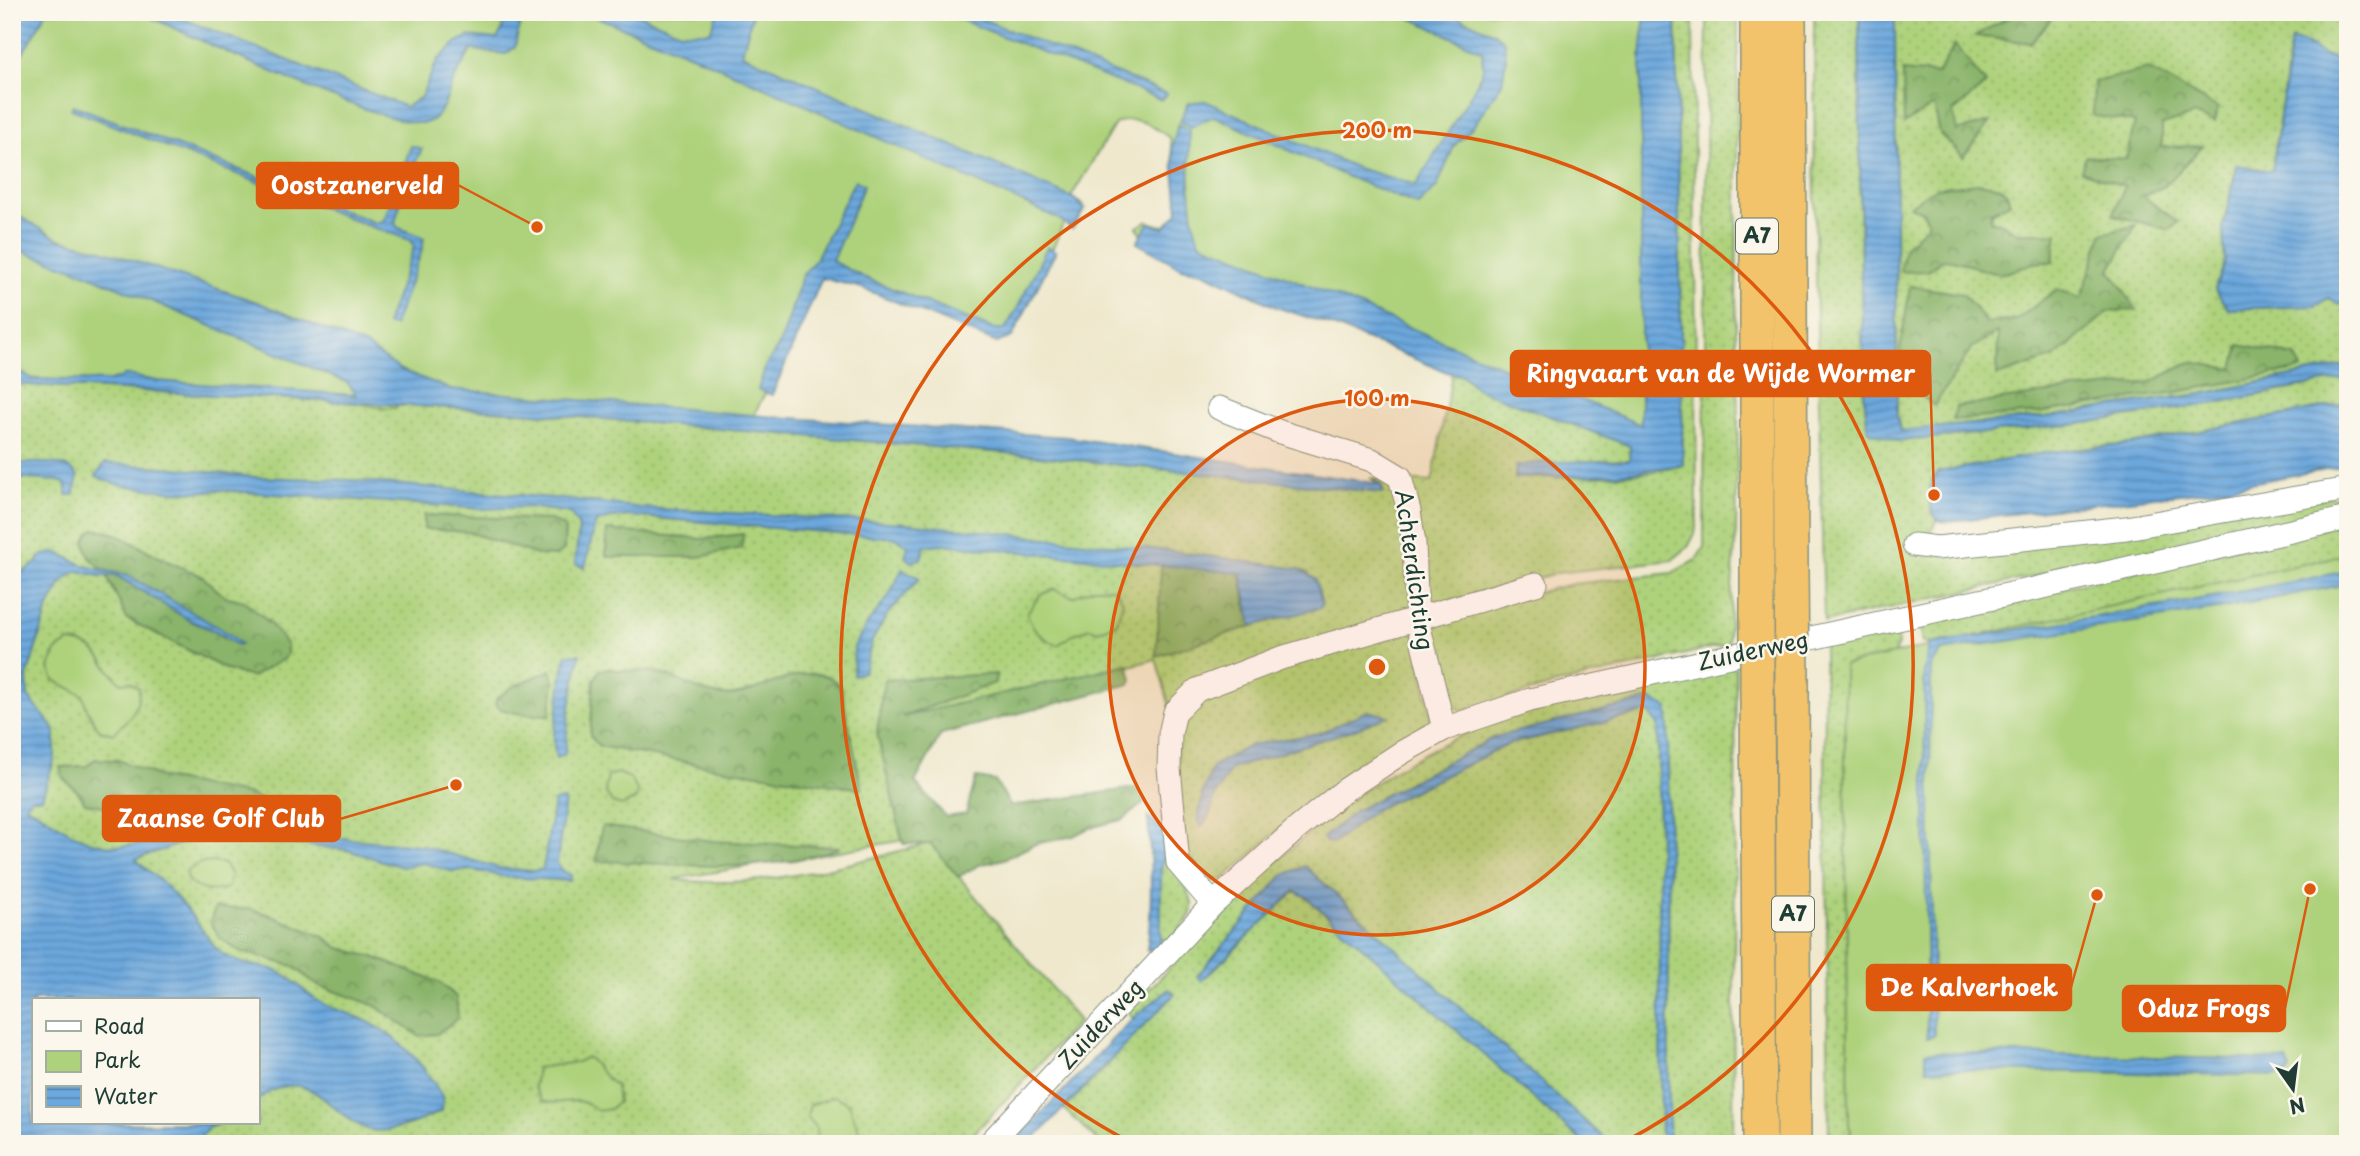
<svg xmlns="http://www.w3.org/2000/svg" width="2360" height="1156" font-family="'Playpen Sans',sans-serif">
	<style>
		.grass { fill: url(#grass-dots); stroke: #668858; stroke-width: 2; fill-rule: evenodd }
		.forest { fill: url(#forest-crowns); stroke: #547850; stroke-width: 2 }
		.park { fill: #aed27b; stroke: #668858; stroke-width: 2 }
		.water { fill: url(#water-rules); stroke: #467288; stroke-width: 2 }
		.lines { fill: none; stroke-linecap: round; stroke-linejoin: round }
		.minor-casing { stroke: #879280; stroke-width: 25 }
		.highway-casing { stroke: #879280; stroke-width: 36 }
		.minor { stroke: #fff; stroke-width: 23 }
		.highway { stroke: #f2c36a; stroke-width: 33 }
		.highway-bridge-casing { stroke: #879280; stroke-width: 36; stroke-linecap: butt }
		.highway-bridge { stroke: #f2c36a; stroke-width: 33 }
		.ring { fill: none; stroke: #de580e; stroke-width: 3.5 }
		.labels { text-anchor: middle; stroke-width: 5; stroke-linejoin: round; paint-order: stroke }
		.shield { fill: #fbf7ec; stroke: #61756b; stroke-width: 2 }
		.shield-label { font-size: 21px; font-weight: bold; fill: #1f3d34 }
		.street-label { font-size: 23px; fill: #1f3d34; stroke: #fbf7ec }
		.centre { fill: #de580e; stroke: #fbf7ec; stroke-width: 3.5 }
		.ring-label { font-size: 21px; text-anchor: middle; font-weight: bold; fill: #de580e; stroke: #fbf7ec; stroke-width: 5; stroke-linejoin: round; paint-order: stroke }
		.leader { fill: none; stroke: #de580e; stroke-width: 2.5 }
		.callout-dot { fill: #de580e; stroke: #fbf7ec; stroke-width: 2.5 }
		.callout { fill: #de580e; stroke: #de580e; stroke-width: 2.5 }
		.callout-label { font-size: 24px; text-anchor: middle; font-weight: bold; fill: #fff }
	</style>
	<defs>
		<pattern id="grass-dots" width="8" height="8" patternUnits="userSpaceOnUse" patternTransform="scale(1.75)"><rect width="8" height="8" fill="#aed27b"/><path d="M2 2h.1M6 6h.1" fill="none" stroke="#95b56b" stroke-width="1.8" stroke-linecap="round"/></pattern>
		<pattern id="forest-crowns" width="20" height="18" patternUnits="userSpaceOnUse" patternTransform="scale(1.75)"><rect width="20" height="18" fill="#8ab46b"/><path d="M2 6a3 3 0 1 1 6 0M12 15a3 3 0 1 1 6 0" fill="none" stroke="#709459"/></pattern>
		<pattern id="water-rules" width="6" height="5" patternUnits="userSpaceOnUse" patternTransform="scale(1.75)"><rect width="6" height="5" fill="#6ca7dd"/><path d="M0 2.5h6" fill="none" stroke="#5889b4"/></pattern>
	</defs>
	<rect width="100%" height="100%" fill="#fbf7ec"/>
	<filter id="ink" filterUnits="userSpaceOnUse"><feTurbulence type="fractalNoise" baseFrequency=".0143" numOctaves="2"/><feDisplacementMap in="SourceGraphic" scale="14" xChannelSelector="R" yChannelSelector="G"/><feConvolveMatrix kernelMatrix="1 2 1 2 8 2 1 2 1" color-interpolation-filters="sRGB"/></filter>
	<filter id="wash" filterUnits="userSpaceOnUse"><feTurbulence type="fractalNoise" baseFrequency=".00686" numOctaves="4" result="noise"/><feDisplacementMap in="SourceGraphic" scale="28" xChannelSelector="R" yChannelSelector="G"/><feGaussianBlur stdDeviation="1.57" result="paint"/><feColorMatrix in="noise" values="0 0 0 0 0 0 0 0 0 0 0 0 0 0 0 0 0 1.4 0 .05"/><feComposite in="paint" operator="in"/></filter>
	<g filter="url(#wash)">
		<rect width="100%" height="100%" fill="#efe8cd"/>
		<path class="grass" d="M1676 12H1693L1697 521 1695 534 1688 547 1672 560 1557 573 1433 605 1170 707 1156 659 884 732 917 838 674 879C691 883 711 882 728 882 798 880 863 860 931 843L1079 1021 964 1144H12V384L509 411 1029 455 1383 493 1380 484 1370 478 1432 482 1452 374 1462 375 1477 389 1630 445V460L1534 463 1516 478C1564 476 1638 479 1683 465ZM1239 562 1299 569 1309 573 1320 608 1291 614 1203 641ZM33 1000H257V1123H33Z
			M1707 12H1738L1736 327 1738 420 1736 532 1728 644 1557 684 1463 711 1451 705 1434 635 1435 629 1442 620 1519 597 1572 584 1672 573 1696 560 1704 547Z
			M1814 12H1859L1861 279 1864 395 1869 431 1898 441 2071 425 2216 403 2348 378V403L2131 444 2050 452 1932 478 1931 502 1938 520 1919 552 2348 495V508L1824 622 1815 232Z
			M1895 12H2017L1978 36 2031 43 2057 12H2348V62L2326 56 2302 42 2291 40 2272 172 2237 165 2223 228 2225 263 2215 289 2228 309 2277 307 2328 298 2340 305 2348 300V365L2201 394 2112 406 2055 416 1900 431 1897 416ZM1909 205 1999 210 1991 212 1989 221 2002 223 2018 233H2056L2053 262 1967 265 1952 259H1942L1928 271 1905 247 1926 227 1928 221 1923 211Z
			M2348 522V571L2185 602 1929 644 1923 643 1921 627 1924 620Z
			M1407 630 1416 634 1432 722 1371 759 1313 800 1223 879 1211 881 1199 875 1185 853 1176 740 1182 720 1193 705 1223 685Z
			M1890 630 1897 635 1898 645 1892 657 1894 1144H1829L1824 643Z
			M1736 661 1733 1144H1669L1668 708 1495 737 1355 811 1334 843 1376 809 1509 744 1648 712 1658 725 1661 1144H1610L1305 866 1201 980 1212 972 1295 891 1305 896 1585 1144H1101L1064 1109 1109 1064 1169 989 1133 1018 1127 1011C1231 909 1328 791 1465 734 1506 716 1549 707 1592 696 1640 685 1688 673 1736 661Z
			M1165 857C1174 871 1197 895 1191 913 1188 923 1176 933 1170 940L1160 939 1161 868Z"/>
		<path class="forest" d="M2017 12H2057L2031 43 1976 36Z
			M1955 45 1986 84 1953 112 1957 131 1990 122 1963 157 1940 134 1934 105 1904 124 1903 71 1937 74Z
			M2148 69 2218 108 2215 122 2195 115 2162 125V147L2203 146 2165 186 2143 196 2178 222 2170 230 2113 215 2125 186 2081 171 2086 156 2126 159 2135 122 2093 116 2094 82Z
			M1978 183 2001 187 2007 194 2010 203 1991 212 1990 221 2002 223 2018 233H2057L2053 262C2027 260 2023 270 2003 273 1984 275 1962 258 1942 259L1928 271 1900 272 1905 247 1926 227 1928 221 1923 211 1909 206 1936 188Z
			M2136 225 2110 270 2137 310 2109 311 2055 357 1997 376 1998 332 1972 348 1934 406 1906 383 1900 351 1910 286 1963 294 1987 323 2016 320 2057 289 2081 299 2102 234Z
			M2239 345 2295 356 2302 369 2183 391 2038 413 1953 420 1956 407 2055 392 2151 382 2191 362 2233 369Z
			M424 515 551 520 565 527 564 550 556 556 537 555 468 532 424 529Z
			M95 529 116 534 169 562 202 576 224 596 244 601 269 622 287 645V654L283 659 252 677 227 670 127 619 107 576H117L191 621 217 632 237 645 241 644 130 576 104 570 90 558 86 548 85 540 89 533Z
			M607 530 702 539 743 534 742 548 699 557H609L606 555Z
			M1162 555 1239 562 1247 610 1252 626 1156 656Z
			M1128 664 1132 680 1130 684 941 734 915 782 946 817 966 814 976 778 995 781 1011 806 1135 788 1144 802 1124 819 1089 828 1073 836 1035 844 1004 859 979 865 958 877 931 844H903L877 733 884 680 996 674 995 683 902 717Z
			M608 668C623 674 640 669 655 672 681 678 705 698 732 695 765 692 817 653 841 688L862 789 718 768 599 746 590 736 594 680 600 670Z
			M551 670 554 682 550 715C534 714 508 716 496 705V699L512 687Z
			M95 759 118 760 163 778 251 795 259 799 262 807 254 815 207 812 162 816 85 803 78 792 63 778 60 767 87 766Z
			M602 826 713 841 840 847C764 877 676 863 596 861Z
			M215 908 251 909 267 914 324 937 339 948 373 957 441 983 456 997 458 1018 437 1034 419 1036 374 1005 317 985 293 966 239 951 220 938 210 922Z"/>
		<path class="park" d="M12 12H1675L1678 419 1630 442 1144 237 1137 227 1147 221C1161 227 1168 228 1181 220L1170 138C1152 126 1136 113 1115 124L1071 197 1083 205 1075 221 1066 217 1041 276 1008 332 994 329 825 265 768 388 749 424 408 404 388 409 356 403 12 377Z
			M2348 554V1144H1852L1849 1124 1844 665Z
			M1093 588H1114L1123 601 1117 623 1098 631 1090 628 1074 634 1058 645C1040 638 1033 630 1027 613L1040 595 1054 589 1073 597Z
			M69 642C102 644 100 664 121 683L130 682 139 688C140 709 128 720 113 734L98 729 86 707 83 695 54 680 49 668 56 651Z
			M618 773 630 778 637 790 636 799 622 806 612 803 605 791 608 776Z
			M215 862 224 864 231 875 227 888C212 893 198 891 187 880V871L200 863Z
			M587 1057C598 1066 604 1079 616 1086L618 1102 610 1109 598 1111C572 1091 566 1108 542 1101L534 1087 537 1068 577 1062Z
			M835 1096 849 1104 864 1144H818L816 1128 807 1117 810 1105Z"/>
		<path class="water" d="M23 12H46L33 37 12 69V36Z
			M139 12H166L406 107 421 97 437 61 457 42 469 36 497 39 503 28 498 12H522L515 47 506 54 471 50C466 60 459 69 455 78 447 94 445 114 428 122 399 135 179 30 139 12Z
			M584 12H632L681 32H710L718 12H753L742 54 1073 198 1085 209 1072 229 1059 219 701 59Z
			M941 12H965L1167 94 1162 100Z
			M1398 12H1447L1493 32 1504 41 1506 59 1502 83 1474 125 1454 146 1437 187 1418 205 1348 177 1214 116 1191 127 1180 121 1188 103 1205 101 1357 168 1416 185 1476 86 1483 69 1482 51Z
			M1645 12H1676L1683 465 1619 474 1515 478 1516 466 1534 463 1629 460 1630 446 1477 389 1462 375 1452 374 1328 324 1276 307 1203 272 1182 268 1137 243 1149 223 1164 228 1178 212 1172 147 1178 124 1190 131C1189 157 1188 223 1201 243L1330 294 1641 425V57Z
			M1859 12H1895L1897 416 1900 431 2055 416 2112 406 2201 394 2348 365V378L2216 403 2071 425 1898 441 1868 431 1864 395 1861 279Z
			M2291 40 2302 42 2326 56 2348 62V300L2340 305 2328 298 2316 306 2228 309 2215 289 2225 263 2223 228 2237 165 2272 171Z
			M73 105 376 223 384 220 411 146 422 149 407 180 395 222 397 227 424 238 421 253 394 326 386 324 414 247 410 240 366 225 71 109Z
			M855 180 864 185 832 261 863 277 993 329H1005L1018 307 1047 247 1056 251 1012 337 997 343 862 288 822 278 772 395 758 390 766 365 778 347 786 327 802 276 816 259Z
			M12 212 59 239 99 249 257 302 366 346 401 370 450 389 776 417 1067 437 1380 484 1384 493 1029 455 509 411 12 384V368L33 379 110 381 127 375 157 381 356 395 348 383 79 271 12 248Z
			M2348 403V465L2213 490 1943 522C1925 516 1928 483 1938 472L2050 452 2131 444Z
			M12 463C32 464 67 458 78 476L74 495H67L65 483 58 481 12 478Z
			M105 463 166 467 255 477 349 480 575 500 643 508 906 523 1180 552 1299 569 1315 579 1322 603 1320 608 1252 626 1241 573 941 544 925 546 921 559 911 562 905 557 908 546 896 538 629 516 605 519 595 524 585 568 575 564 579 527 570 513 529 507 484 509 217 490C190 494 118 490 96 476Z
			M56 552 85 566 129 576 228 633 241 644 237 645 217 632 191 621 117 576H99L78 571 72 574 63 581 48 609 27 677 28 696 55 730V757L42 798H31L26 806C56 820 69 838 104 845 137 850 164 835 195 831 209 829 225 833 239 834L186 842 136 859C145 870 154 874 164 884 179 899 192 915 205 933 211 942 216 951 226 956 241 965 256 965 272 969 292 975 303 993 320 1002 332 1009 347 1012 360 1018 397 1034 424 1064 443 1098L441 1111C424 1120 385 1136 367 1129 323 1111 311 1061 257 1100V1000H33V1123H221L208 1128 196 1144H155L154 1142 12 1144V579L35 564 43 555Z
			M902 569 920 578 889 612 872 641 864 672 853 675 854 647 867 624 889 596Z
			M2348 571V584L2218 609 1942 651 1931 666 1930 794 1934 1036 1927 1038 1924 673 1929 644 2185 602Z
			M580 654 569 713 565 754 556 758C551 736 556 725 559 703 562 686 560 671 567 655Z
			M1650 699 1668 708 1669 1144H1661L1658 725 1648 712 1509 744 1376 809 1334 843 1326 842 1323 838 1355 811 1495 737Z
			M1367 711 1388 716 1352 730 1231 769 1216 794 1209 816 1201 827 1198 818 1203 792 1213 766 1251 745 1320 733Z
			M565 800 557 863 561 870 571 875 570 881 507 877 471 870 451 871 423 863 402 867 347 850 273 842 270 832 419 845 499 868 534 871 543 869 554 801Z
			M1148 817 1165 831H1168C1166 844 1166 856 1161 868V947L1147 950C1153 905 1151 862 1148 817Z
			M1305 866 1610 1144H1585L1305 896 1295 891 1201 981 1197 976 1282 876Z
			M1169 989 1175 994 1029 1144H1012L1133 1018Z
			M1926 1052 2287 1060 2290 1070 2285 1076 1926 1069Z"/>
	</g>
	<g filter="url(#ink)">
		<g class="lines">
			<g class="minor-casing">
				<path id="minor" d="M1219 408 1280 432 1372 460 1400 477 1409 511 1414 543 1417 619 1444 729
					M1914 545 1937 548 2126 528 2348 489
					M1213 904 1178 863 1169 768 1170 734 1175 712 1197 690 1281 658 1536 584
					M989 1144 1213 904 1293 832 1345 790 1401 753 1444 729 1530 700 2120 570 2348 518"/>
			</g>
			<g class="highway-casing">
				<path id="highway" d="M1757 12V572
					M1789 12 1791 567
					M1792 685 1794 1144
					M1757 687 1760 1144"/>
			</g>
			<use href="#minor" class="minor"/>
			<use href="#highway" class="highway"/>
			<g class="highway-bridge-casing">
				<path id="highway-bridge" d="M1791 567 1792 685
					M1757 687V572"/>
			</g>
			<use href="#highway-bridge" class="highway-bridge"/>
		</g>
	</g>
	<circle cx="1377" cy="667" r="268" fill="#de580e" fill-opacity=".12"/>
	<g class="ring">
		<circle cx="1377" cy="667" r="268"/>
		<path d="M1130 1142A536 536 0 1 1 1624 1142"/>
	</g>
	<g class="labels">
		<g class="shield">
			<rect x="1736" y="218.5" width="42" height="35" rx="5"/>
			<rect x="1772" y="896.5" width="42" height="35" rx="5"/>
		</g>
		<g class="shield-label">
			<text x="1757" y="243">A7</text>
			<text x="1793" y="921">A7</text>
		</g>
		<g class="street-label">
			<text transform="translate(1414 570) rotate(82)" y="8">Achterdichting</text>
			<text transform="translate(1753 651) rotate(-12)" y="8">Zuiderweg</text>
			<text transform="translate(1101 1024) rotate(-47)" y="8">Zuiderweg</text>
		</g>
	</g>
	<circle cx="1377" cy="667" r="10" class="centre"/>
	<g class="ring-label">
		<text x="1377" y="138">200 m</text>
		<text x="1377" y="406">100 m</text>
	</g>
	<path class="leader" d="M537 227L458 185M1934 495L1930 373M456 785L340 819M2097 895L2071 987M2310 889L2285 1008"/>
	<g class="callout-dot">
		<circle cx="537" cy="227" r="7"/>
		<circle cx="1934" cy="495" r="7"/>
		<circle cx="456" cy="785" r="7"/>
		<circle cx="2097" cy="895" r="7"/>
		<circle cx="2310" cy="889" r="7"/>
	</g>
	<g class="callout">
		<rect x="257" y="163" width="201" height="45" rx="7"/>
		<rect x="1511" y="351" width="419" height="45" rx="7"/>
		<rect x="103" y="796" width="237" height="45" rx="7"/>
		<rect x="1867" y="965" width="204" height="45" rx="7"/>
		<rect x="2123" y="986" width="162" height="45" rx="7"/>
	</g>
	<g class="callout-label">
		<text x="357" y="194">Oostzanerveld</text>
		<text x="1721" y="382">Ringvaart van de Wijde Wormer</text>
		<text x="221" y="827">Zaanse Golf Club</text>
		<text x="1969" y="996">De Kalverhoek</text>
		<text x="2204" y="1017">Oduz Frogs</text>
	</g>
	<rect width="2360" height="1156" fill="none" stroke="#fbf7ec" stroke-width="42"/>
	<rect x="32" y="998" width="228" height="126" fill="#fbf7ec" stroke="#a3ada2" stroke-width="2"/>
	<rect x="46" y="1021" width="35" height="10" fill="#ffffff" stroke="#a3ada2" stroke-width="2"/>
	<text x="94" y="1034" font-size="21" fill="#1f3d34">Road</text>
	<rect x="46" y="1051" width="35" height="21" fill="#aed27b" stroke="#a3ada2" stroke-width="2"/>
	<text x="94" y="1068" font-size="21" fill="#1f3d34">Park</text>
	<rect x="46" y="1086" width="35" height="21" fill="url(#water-rules)" stroke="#a3ada2" stroke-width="2"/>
	<text x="94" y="1104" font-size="21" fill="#1f3d34">Water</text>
	<g transform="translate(2293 1089) rotate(166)" stroke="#fbf7ec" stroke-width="5" paint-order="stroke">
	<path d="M0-5L12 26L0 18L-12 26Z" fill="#1f3d34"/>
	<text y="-10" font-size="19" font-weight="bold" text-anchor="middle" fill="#1f3d34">N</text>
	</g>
</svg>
